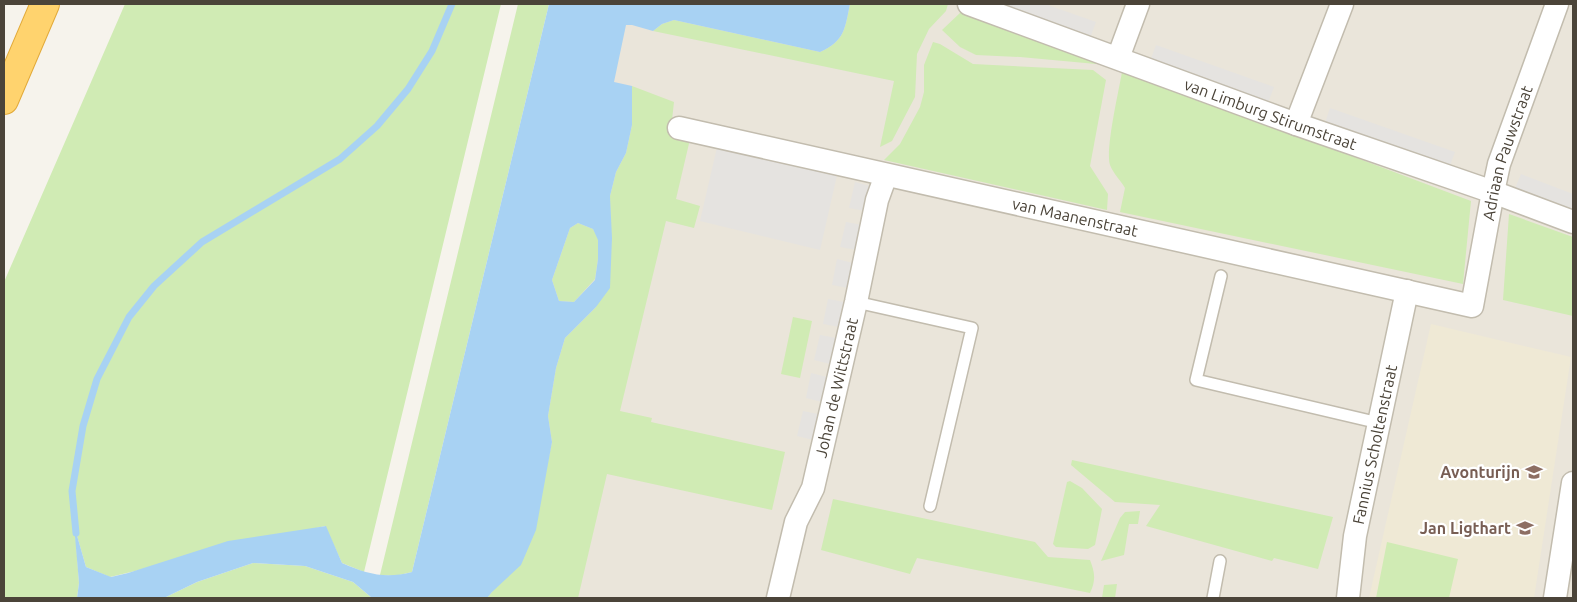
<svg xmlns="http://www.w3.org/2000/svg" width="1577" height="602" font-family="Ubuntu,sans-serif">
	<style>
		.residential { fill: #eae5da }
		.education { fill: #efe9d5 }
		.green { fill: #d0ebb4 }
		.parking { fill: #e5e3e0 }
		.water { fill: #a8d2f3; fill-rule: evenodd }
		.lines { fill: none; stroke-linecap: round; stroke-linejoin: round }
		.stream { stroke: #a8d2f3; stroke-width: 7 }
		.lane-casing { stroke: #c2bcae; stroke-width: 14 }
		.street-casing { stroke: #c2bcae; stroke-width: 25 }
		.highway-casing { stroke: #e2aa3a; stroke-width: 30 }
		.lane { stroke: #fff; stroke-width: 11 }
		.street { stroke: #fff; stroke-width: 22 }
		.highway { stroke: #ffd36e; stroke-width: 28 }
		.labels { text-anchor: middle; stroke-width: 4.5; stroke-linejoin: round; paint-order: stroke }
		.street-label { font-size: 16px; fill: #4b4439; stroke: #fff }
		.education-label { font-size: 16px; font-weight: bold; fill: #785e54; stroke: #fff; text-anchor: end }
	</style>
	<rect width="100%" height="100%" fill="#f6f3ec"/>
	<path class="residential" d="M587 4H1573V598H429Z"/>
	<path class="education" d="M1431 324 1571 357 1534 598H1369Z"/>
	<path class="green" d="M125 4H501L364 572 342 563 325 526 110 577 86 567 75 529 79 583 77 598H4V282Z
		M518 4H549L412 572 395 576 380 575Z
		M850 4H948L946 11 929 29 917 54 915 97 892 141 880 147 894 81 653 31 662 24 674 20 820 52C845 41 845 28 850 4Z
		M961 12 1101 60 1096 64 1020 57 976 55 960 47 942 30Z
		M933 42 940 44 973 64 1093 70 1106 80 1090 166 1108 194 1107 210 884 160 900 144 920 107 924 92V65Z
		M1122 72 1304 138 1471 201 1463 284 1120 212 1125 188C1121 181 1113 173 1110 165 1105 150 1119 90 1122 72Z
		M632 86 674 102 671 129 691 135 676 199 700 206 694 228 666 221 620 411 652 418 651 422 785 452 772 510 607 474 578 598H487L492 592 546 471 552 442 548 416 556 368 565 338 596 307 611 262 610 196 616 172 626 153 632 125Z
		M1509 214 1573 237V316L1503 300Z
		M578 223 593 229 599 240 598 259 595 279 574 302 559 301 552 280 570 228Z
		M793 317 812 321 800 378 781 374Z
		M1072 460 1333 517 1318 569 1274 558 1272 561 1146 526 1160 505 1115 502 1071 465Z
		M1070 481 1082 488 1102 509 1095 545 1088 549 1056 547 1053 544 1067 482Z
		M833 499 1035 542 1048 557 1090 560C1095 573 1096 580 1090 593L917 558 910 574 821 550Z
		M1140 511 1138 524H1129L1124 555 1101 561 1120 518 1125 512Z
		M1387 542 1458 559 1449 598H1376Z
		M253 563 305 566 353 582 372 598H164L197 582Z
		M1117 584 1115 598H1102L1104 585Z"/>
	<path class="parking" d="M996 4H1045L1096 22 1090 38Z
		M1156 45 1274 87 1268 103 1150 61Z
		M1330 108 1455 152 1449 168 1325 123Z
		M718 143 838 171 820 250 700 221Z
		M1521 174 1573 194V214L1514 191Z
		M855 182 870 186 865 211 849 208Z
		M846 222 862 225 856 250 840 247Z
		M837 259 853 263 848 288 832 285Z
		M828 299 844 302 839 327 823 324Z
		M820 335 836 338 830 364 814 360Z
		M811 373 827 377 822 402 806 398Z
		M803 411 818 414 813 440 797 436Z"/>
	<path class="water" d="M549 4H850C845 28 845 41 820 52L674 20 662 24 653 31 632 25H626L614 82 632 86V125L626 153 616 172 610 196 612 238 610 288 596 307 565 338 556 368 548 416 552 442 536 530 521 565 492 592 487 598H372L353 582 305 566 253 563 197 582 164 598H77L79 583 74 525 86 567 111 577 128 573 228 541 326 526 342 563C367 574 385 579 412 572ZM578 223 593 229 598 240V259L595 280 574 302 559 301 552 280 570 228Z"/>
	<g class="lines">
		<path class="stream" d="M76 533 72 491 83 426 97 379 129 317 154 286 202 242 340 159 377 126 408 89 432 51 452 4"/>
		<g class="lane-casing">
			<path id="lane" d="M1221 276 1196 380 1379 423
				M856 302 972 328 930 506
				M1213 598 1220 561"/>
		</g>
		<g class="street-casing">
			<g id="street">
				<path id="s1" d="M969 4 1296 124 1493 192 1573 222"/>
				<path d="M1118 58 1138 4"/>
				<path d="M1296 124 1342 4"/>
				<path id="s2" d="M679 128 1472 306 1493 192 1499 164 1557 4"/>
				<path id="s3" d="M778 598 796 522 813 488 856 302 877 200 886 175"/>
				<path id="s4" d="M1348 598 1355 536 1407 291"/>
				<path d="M1555 598 1573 483"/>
			</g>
		</g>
		<g class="highway-casing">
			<path id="highway" d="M4 100 45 4"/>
		</g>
		<use href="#lane" class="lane"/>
		<use href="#street" class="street"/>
		<use href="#highway" class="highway"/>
	</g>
	<defs>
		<g id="school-bare" transform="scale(1.35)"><path d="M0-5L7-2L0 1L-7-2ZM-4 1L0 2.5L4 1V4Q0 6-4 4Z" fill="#8d6e63" stroke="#fff" stroke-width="2.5" paint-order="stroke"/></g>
	</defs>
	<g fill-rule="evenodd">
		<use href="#school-bare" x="1534" y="472"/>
		<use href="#school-bare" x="1525" y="528"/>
	</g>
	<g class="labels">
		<g class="street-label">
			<text dy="6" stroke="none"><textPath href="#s1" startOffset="321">van Limburg Stirumstraat</textPath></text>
			<text dy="6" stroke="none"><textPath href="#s2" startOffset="970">Adriaan Pauwstraat</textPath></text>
			<text dy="6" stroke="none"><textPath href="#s2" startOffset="406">van Maanenstraat</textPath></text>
			<text dy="6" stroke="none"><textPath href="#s3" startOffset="219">Johan de Wittstraat</textPath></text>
			<text dy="6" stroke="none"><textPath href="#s4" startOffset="156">Fannius Scholtenstraat</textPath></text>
		</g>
		<g class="education-label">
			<text x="1520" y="478">Avonturijn</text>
			<text x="1511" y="534">Jan Ligthart</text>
		</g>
	</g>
	<rect width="1577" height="602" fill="none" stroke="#4b4439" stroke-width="10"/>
</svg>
